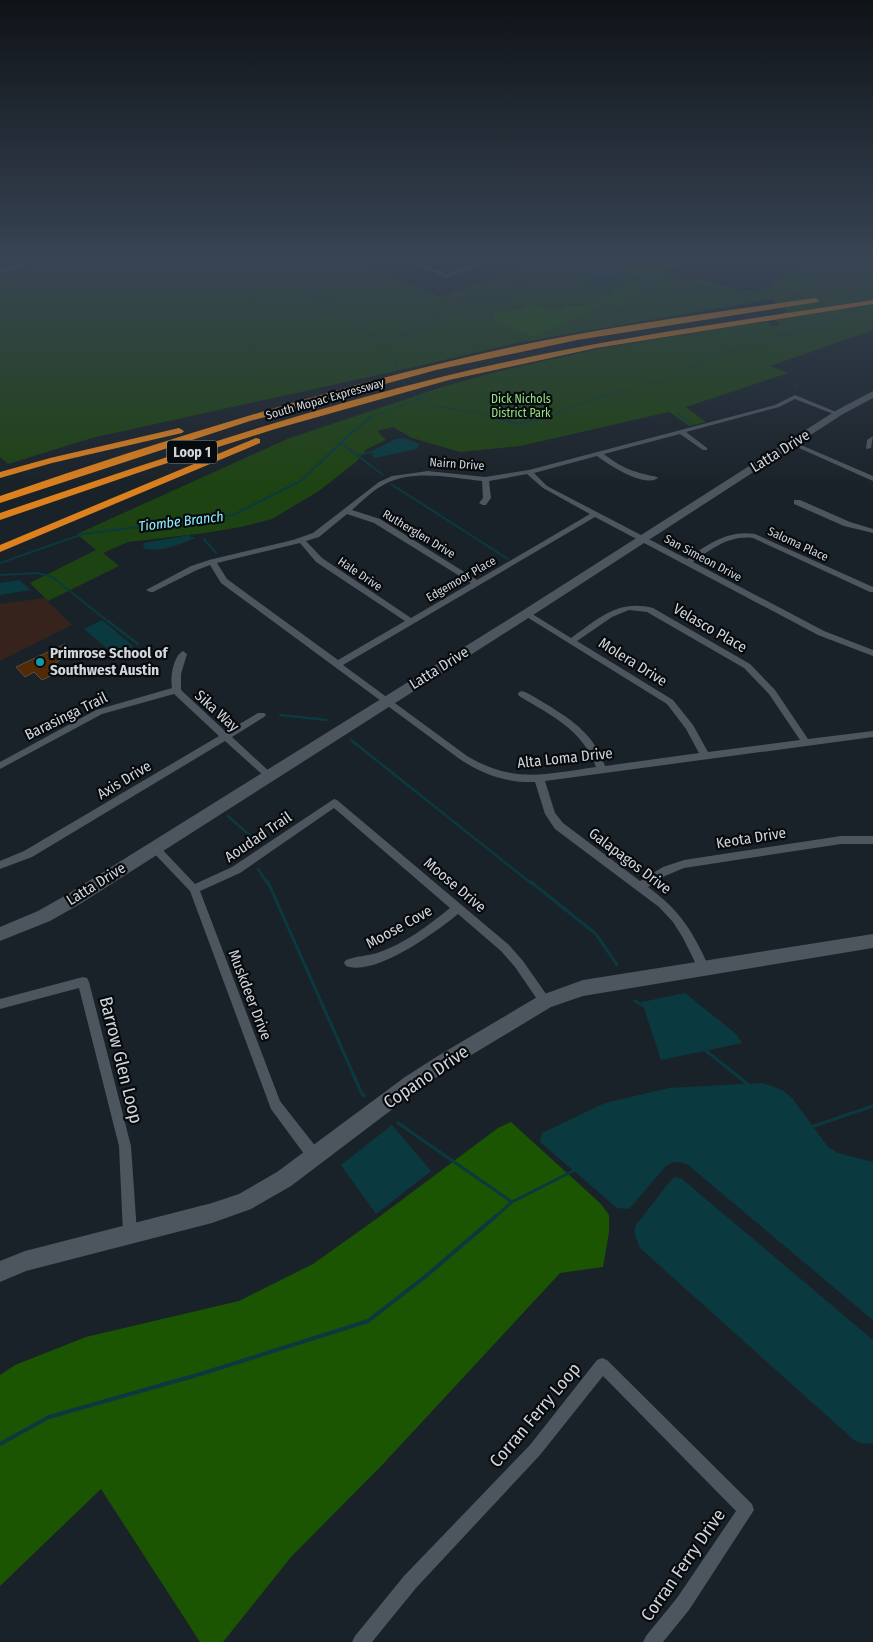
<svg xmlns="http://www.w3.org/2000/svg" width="873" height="1642" font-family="'Fira Sans Condensed',sans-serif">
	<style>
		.commercial { fill: #35231c }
		.green { fill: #1e4312; fill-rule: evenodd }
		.forest { fill: #1b5501 }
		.water { fill: #0a3a40 }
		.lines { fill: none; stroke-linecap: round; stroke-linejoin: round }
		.stream-far4 { stroke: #0a3a40; stroke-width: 1 }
		.stream-far3 { stroke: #0a3a40; stroke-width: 2 }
		.stream-far2 { stroke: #0a3a40; stroke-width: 2.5 }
		.stream-far1 { stroke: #0a3a40; stroke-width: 3 }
		.stream { stroke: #0a3a40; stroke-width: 4 }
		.building { fill: #522b06; stroke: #574d46 }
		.street { fill: #4d565e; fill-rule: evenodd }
		.secondary { fill: #4d565e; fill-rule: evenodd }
		.highway { fill: #dd801e; fill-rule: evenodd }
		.culture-dot { fill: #0f9aa8; stroke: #080b0e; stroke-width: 2 }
		.labels { text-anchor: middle; stroke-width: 4.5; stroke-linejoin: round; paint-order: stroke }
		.far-street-label { font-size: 12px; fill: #d1d6db; stroke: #080b0e }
		.far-park-label { font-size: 12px; fill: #96e37f; stroke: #080b0e }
		.shield { fill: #080b0e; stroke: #95999e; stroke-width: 1 }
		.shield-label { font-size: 14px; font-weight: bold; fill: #d1d6db }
		.far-water-label { font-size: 14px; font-style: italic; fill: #91f0fe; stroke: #080b0e }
		.street-label { font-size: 15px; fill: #d1d6db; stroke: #080b0e }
		.poi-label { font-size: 15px; font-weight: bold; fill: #d1d6db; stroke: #080b0e; text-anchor: start }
		.near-street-label { font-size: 18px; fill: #d1d6db; stroke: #080b0e }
	</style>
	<rect width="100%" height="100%" fill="#1a2229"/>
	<path class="commercial" d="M44 598 72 625 0 661V604Z"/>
	<path class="green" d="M60 258H347L442 297 539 258 551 259 553 263 574 260 565 258H634L628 269 634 272 627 276 656 281 658 284 655 286 658 289 673 287 675 283 663 278 658 279 669 274 694 280H687L694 282 692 285 687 284 689 287C696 288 700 284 708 285 730 288 747 301 768 290L759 292 752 290H758L816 258H873V330L770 366 788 373 686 407 706 422 689 426 669 412 520 446 460 452 412 438 393 427 377 431 386 440 367 449 357 461 319 491 272 519 241 527 205 533 128 542 103 553 119 566 48 601 30 583 96 550 77 534 287 439 442 387 504 370 602 348 766 321 771 326 780 325 774 319 787 310 772 299 516 343 418 366 92 438 8 464 0 457V276ZM801 278 809 280 805 282 809 285 799 288 801 291 777 285 782 283 781 281 786 279 797 282ZM631 280 647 282 638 288 633 289 644 292 634 297H628L624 300 626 305 612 306 606 304 533 337 491 314 493 311 507 314 519 306H534L553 311 558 308 565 309 569 305H586L603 299 595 297 601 294 613 295 612 293H606L605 290 625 288 623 285Z"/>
	<path class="forest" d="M634 258H697L665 272 669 274 658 278H669L675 283 673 287 664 291 656 288 655 286 658 284 656 281 627 276 634 272 625 266Z
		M801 278 807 279 809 282H806L808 286 800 288 801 291H793L791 287 782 289 775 287 782 283 780 281 790 279 797 282 798 281 797 279Z
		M701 279 736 290 759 292 770 289 779 292 759 295 748 293 750 295H741L742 292C729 292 716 286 700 285V287H689L686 284 695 283 686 281 687 280Z
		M629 280 638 282H648L640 286 641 288H634L644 292 635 297H629L624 301 628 303C622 308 613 307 606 304L533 337 495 320V316L490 312 496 309 500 310 502 314 529 304 553 311 556 308 565 309V306L586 305 602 299 593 295 601 294 610 296 612 293 603 291 625 288 623 285Z
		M511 1122 601 1204 609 1215V1232L603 1267 560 1273 384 1463 291 1557 223 1642H200L101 1489 0 1586V1375L15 1365 86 1337 239 1301 313 1264 379 1217 498 1128Z"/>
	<path class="water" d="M623 266 621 279C610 289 589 287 582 274Z
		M404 438 419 444 417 449 374 458 372 451 396 439Z
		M190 535 191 540C176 545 159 553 143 548L144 543Z
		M19 580 31 590 0 595V583Z
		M102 620 133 646V647L115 655 84 629Z
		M685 993 736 1034 742 1043 661 1060 642 1002Z
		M763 1083 782 1090 792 1098 828 1147 838 1153 873 1162V1320L688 1165C679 1161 674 1161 666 1166L629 1209 617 1208 540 1142 542 1133 605 1103 669 1088Z
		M392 1125 431 1171 376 1214 341 1165Z
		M676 1177 682 1179 873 1340V1443L864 1444 854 1440 640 1248 634 1232 636 1225 672 1179Z"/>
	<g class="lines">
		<path class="stream-far4" d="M271 258 306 290 362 324 379 342
			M611 270 618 261 624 258
			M794 381 797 389
			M645 386 673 377 708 357 789 334 790 326C824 323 831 326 860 305
			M678 413H676L684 418
			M369 418 420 398
			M497 418C464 406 428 415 405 384 399 377 398 366 394 359 391 353 385 349 381 344L400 339 436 320 441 309 470 303 478 297 503 298 512 287 519 283 547 277 584 274
			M545 418 594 399 628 390"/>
		<path class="stream-far3" d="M493 417 518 424 549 417
			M682 417 690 422
			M341 443 383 475
			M359 455 372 452
			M391 484 508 559
			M190 538H193
			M204 539 216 553
			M0 563 83 534 233 515 302 480 351 433 371 417
			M0 575 38 573 52 577 110 623"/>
		<path class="stream-far2" d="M108 621 138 644
			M280 715 327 720
			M351 740 532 884
			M228 816 256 841
			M258 869 268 884"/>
		<path class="stream-far1" d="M268 882 362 1094 365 1096
			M531 882 596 934 617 965
			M635 1001 646 1007
			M705 1050 749 1085
			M398 1123 512 1202
			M811 1127 873 1106
			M495 1217 512 1202 577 1169"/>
		<path class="stream" d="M0 1444 49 1417 204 1373 368 1321 426 1276 496 1216"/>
	</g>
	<path class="building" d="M65 644 74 652 52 665 59 672 42 680 34 672 25 677 16 667Z"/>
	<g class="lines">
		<path class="street" d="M399 258H406L447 274 490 258H497L447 278Z
			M795 395 841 414 836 415 795 399 779 407 686 432 707 448V450H703L680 434 604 454C623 469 634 472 657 477L658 478C644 488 609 465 597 456L534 473 547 486 687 559C709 544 727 530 755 534L873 587V592H870L753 538C729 535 712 549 693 562L824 631 873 650V656L818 635 595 517 343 665 467 756C514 784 546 774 596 767 582 729 552 716 519 696L518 694 519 692 522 691C531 694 539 700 546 704 574 721 594 735 605 766L699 753 686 729 667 704 522 614 523 612H529L571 638C598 619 618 599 653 608L750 664 775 690 808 739 873 731V737L545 781 555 813 563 823 640 881 663 867 684 860 841 836H873V844H841L684 868 665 876 648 887C681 911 693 932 710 969L708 972 704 974 700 972 683 938 673 922 659 907 555 829 545 814 535 782C508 783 484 775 461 760L221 583 210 565 197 570 153 592H150L146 590 191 566 209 560 293 540 313 533 379 482 392 476 428 471 485 477 529 470 775 405ZM527 474 543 488 590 514 477 580 380 519 352 510C362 501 373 490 385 484 414 469 451 478 482 481L483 498 479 503 483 505H486L491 498 489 481ZM347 514 374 523 471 583 411 618 322 558 306 541 319 537ZM300 543 316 562 405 621 338 660 227 579 217 563ZM629 610 647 612 744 668 769 694 800 740 708 752 693 725 673 700 577 641 612 617Z
			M873 436 871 448 866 449 867 440Z
			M790 442H794L873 476V481L790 444Z
			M794 500H800L850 522 873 529V533L844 526 794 504Z
			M183 651 187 654 181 674V690L226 732 258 713H264L266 715 264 717 232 737 271 773 273 775 271 777H265L225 741 32 857 0 869V861L24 851 219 736 174 694 102 714 0 769V762L96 710 172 688C170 678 173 656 183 651Z
			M334 799 337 800 509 945 523 961 551 1001 549 1005 545 1006 541 1005 515 967 501 951 458 914C436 932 375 977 346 966L344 963 346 960C356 956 367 956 377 953 404 944 428 926 450 908L334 808 240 873 200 891 280 1101 320 1152 321 1157 320 1162 315 1163 310 1162 271 1109 190 891 149 848 150 845H158L195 884 232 867Z
			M83 977 87 978 89 982 131 1146 137 1233 135 1238 130 1240 125 1238 123 1233 119 1146 79 988 0 1009V999Z
			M602 1358 607 1360 752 1504 754 1510 689 1610 663 1642H643L646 1636 677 1598 736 1511 603 1376 540 1455 416 1588 372 1642H352L355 1636 404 1576 530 1445 597 1360Z"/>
		<path class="secondary" d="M40 258H51L0 274V270Z
			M873 391V398L843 414 530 617 80 904 50 921 0 941V927L38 911 68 894 522 611 837 410Z
			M873 934V948L583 996 551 1007 453 1066 419 1089 291 1186 251 1209 212 1223 26 1271 0 1282V1261L25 1251 212 1203 239 1194 277 1172 405 1077 441 1054 539 996 583 980Z"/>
		<path class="highway" d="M815 298 819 300 818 302 577 340 436 370 250 421 0 503V496C164 440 329 388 498 350 603 327 709 313 815 298Z
			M873 300V304L596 348 449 380 275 429 152 468 0 520V513C147 463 294 413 445 376 586 341 730 322 873 300Z
			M179 428 184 431 182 433 52 463 0 478V472L50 458Z
			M256 438 260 439V443L0 552V545Z"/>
	</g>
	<linearGradient id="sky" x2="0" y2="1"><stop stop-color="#0e1317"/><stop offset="0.53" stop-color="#384454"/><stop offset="1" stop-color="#384454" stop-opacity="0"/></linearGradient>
	<rect width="873" height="488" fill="url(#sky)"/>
	<circle class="culture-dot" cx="40" cy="662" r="5"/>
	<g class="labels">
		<g class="far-street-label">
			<text transform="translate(325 399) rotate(-16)" y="4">South Mopac Expressway</text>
			<text transform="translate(457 464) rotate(4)" y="4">Nairn Drive</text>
			<text transform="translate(419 534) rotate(31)" y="4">Rutherglen Drive</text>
			<text transform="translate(798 544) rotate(25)" y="4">Saloma Place</text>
			<text transform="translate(703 558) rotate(28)" y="4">San Simeon Drive</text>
			<text transform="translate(360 574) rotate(34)" y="4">Hale Drive</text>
			<text transform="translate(461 579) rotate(-30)" y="4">Edgemoor Place</text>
		</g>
		<g class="far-park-label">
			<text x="521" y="403">Dick Nichols<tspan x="521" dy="14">District Park</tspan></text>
		</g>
		<rect class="shield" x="167" y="440.5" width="50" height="23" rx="4"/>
		<g class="shield-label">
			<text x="192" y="457">Loop 1</text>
		</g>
		<g class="far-water-label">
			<text transform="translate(181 521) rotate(-7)" y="5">Tiombe Branch</text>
		</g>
		<g class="street-label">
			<text transform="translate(780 451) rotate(-32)" y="5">Latta Drive</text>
			<text transform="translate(710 628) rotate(30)" y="5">Velasco Place</text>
			<text transform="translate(633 662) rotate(32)" y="5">Molera Drive</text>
			<text transform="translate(439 668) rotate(-32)" y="5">Latta Drive</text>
			<text transform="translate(217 711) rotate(42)" y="5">Sika Way</text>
			<text transform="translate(66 716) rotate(-26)" y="5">Barasinga Trail</text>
			<text transform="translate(565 758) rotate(-6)" y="5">Alta Loma Drive</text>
			<text transform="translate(124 780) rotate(-31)" y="5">Axis Drive</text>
			<text transform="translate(258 837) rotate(-34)" y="5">Aoudad Trail</text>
			<text transform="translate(751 838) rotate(-9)" y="5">Keota Drive</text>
			<text transform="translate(630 861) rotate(37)" y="5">Galapagos Drive</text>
			<text transform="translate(96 884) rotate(-32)" y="5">Latta Drive</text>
			<text transform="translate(455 885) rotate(40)" y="5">Moose Drive</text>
			<text transform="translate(399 927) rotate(-29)" y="5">Moose Cove</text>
			<text transform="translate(250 995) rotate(69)" y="5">Muskdeer Drive</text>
		</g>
		<g class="poi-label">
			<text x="50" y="658">Primrose School of<tspan x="50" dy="17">Southwest Austin</tspan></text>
		</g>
		<g class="near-street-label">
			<text transform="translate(121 1060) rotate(76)" y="6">Barrow Glen Loop</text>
			<text transform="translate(426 1077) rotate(-34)" y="6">Copano Drive</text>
			<text transform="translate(535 1415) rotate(-50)" y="6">Corran Ferry Loop</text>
			<text transform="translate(683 1565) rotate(-55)" y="6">Corran Ferry Drive</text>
		</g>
	</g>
</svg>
